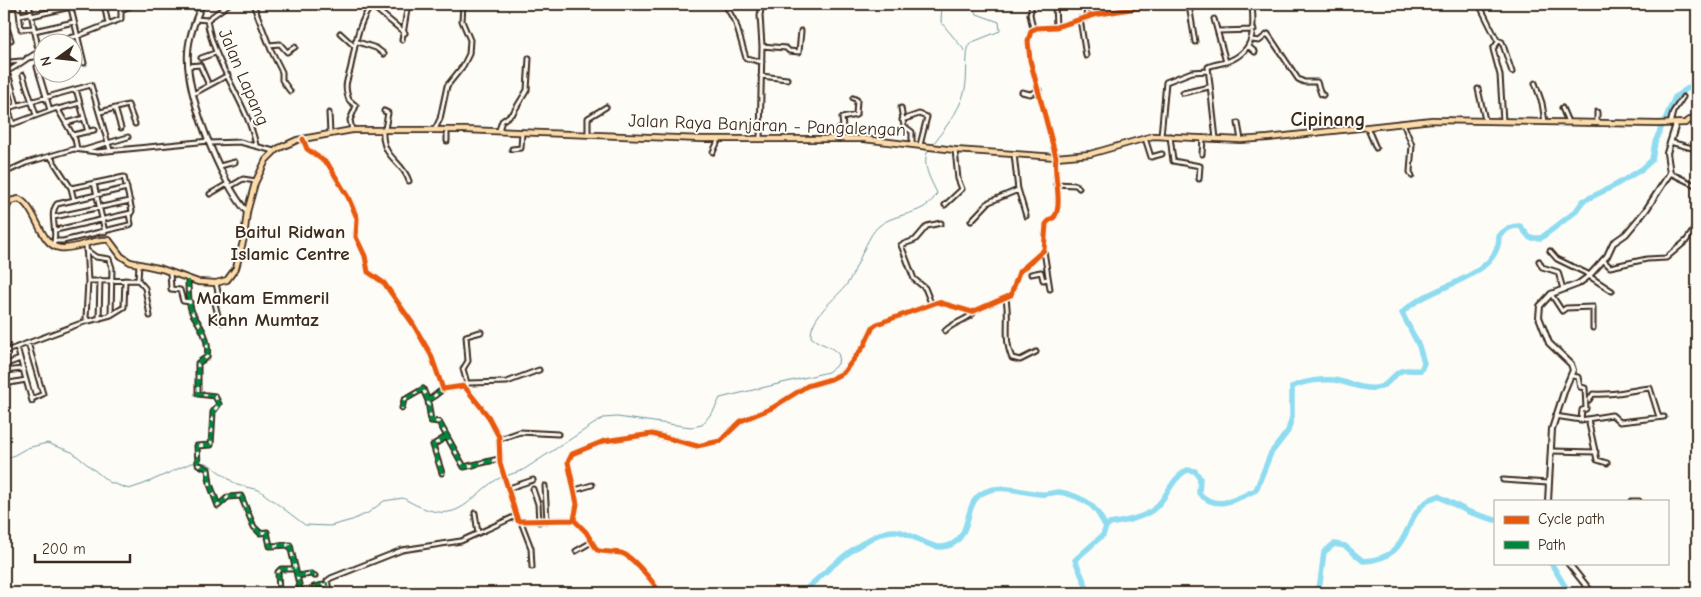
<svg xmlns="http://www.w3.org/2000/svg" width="1701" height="597" font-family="'Comic Neue',sans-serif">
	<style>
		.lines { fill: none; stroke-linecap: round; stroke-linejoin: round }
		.stream { stroke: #6d959c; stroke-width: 1 }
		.river { stroke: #8fdcf0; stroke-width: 5.5 }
		.minor-casing { stroke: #3b2a1e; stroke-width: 7 }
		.tertiary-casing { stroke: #3b2a1e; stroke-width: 8 }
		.primary-casing { stroke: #3b2a1e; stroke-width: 8 }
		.minor { stroke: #fdfcf7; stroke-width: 3 }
		.tertiary { stroke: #fdfcf7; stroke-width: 4 }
		.primary { stroke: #fddcac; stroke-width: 4.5 }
		.quiet { stroke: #00873e; stroke-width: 4; stroke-dasharray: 8 4; stroke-linecap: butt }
		.cycleway-casing { stroke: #fdfcf7; stroke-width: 8 }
		.cycleway { stroke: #e8590c; stroke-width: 5 }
		.labels { text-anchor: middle; stroke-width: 4; stroke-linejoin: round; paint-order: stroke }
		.street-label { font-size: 18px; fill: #3b2a1e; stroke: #fdfcf7 }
		.neighbourhood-label { font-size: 19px; font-weight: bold; fill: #3b2a1e; stroke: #fdfcf7 }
		.quarter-label { font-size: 20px; font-weight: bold; fill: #3b2a1e; stroke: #fdfcf7 }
	</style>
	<rect width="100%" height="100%" fill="#fdfcf7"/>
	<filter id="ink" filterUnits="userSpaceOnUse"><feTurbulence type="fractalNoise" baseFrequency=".02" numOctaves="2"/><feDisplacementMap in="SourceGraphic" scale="10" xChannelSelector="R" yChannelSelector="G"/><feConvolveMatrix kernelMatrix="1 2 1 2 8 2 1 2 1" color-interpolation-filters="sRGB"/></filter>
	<g filter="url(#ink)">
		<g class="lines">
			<path class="stream" d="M942 4 941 22 965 51
				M932 146C944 128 958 114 964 93 969 77 964 55 970 43L1000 31 999 22 977 14 969 4
				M4 458 11 457 27 448 47 443 72 452 109 482 129 489 144 484 191 463H207L237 485 259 490 305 525 330 526 352 520 368 513 384 501 403 498C418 507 441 518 458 509 472 503 486 483 502 477
				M506 476 523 470 603 418 617 417 691 427 702 425 714 410 720 398 828 372 838 364 839 355C830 344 821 346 811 337 810 316 836 299 847 284 857 270 867 235 879 226 897 211 925 217 937 193 931 180 920 163 929 149"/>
			<path class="river" d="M1105 525C1120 522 1142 519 1154 509 1168 497 1170 480 1187 470L1195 471 1200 478 1199 493C1216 512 1237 499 1256 490L1271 453 1288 431 1292 417V387C1302 381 1323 379 1334 380 1348 382 1361 390 1376 388 1389 386 1391 376 1401 371 1407 369 1414 371 1421 370L1424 363 1419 346 1402 313C1427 285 1501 279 1499 235 1506 230 1511 225 1520 226L1530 238H1541L1575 212 1583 201 1614 186 1642 169 1652 160 1655 142 1675 97 1697 82
				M1551 563 1569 593
				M802 593C822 575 869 529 896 531 915 533 934 556 954 543 971 532 965 504 981 494 1000 482 1021 493 1041 494 1047 495 1053 492 1059 492 1066 493 1075 496 1081 499 1094 504 1100 516 1106 527L1103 535 1075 560 1089 593
				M1314 593 1320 583 1324 552 1334 544 1345 546 1363 561C1418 559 1398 509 1438 496L1469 512 1495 520
				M1674 593 1679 590 1684 593"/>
			<g class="minor-casing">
				<path id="minor" d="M18 4 21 29 34 28
					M29 4 39 52 42 58
					M70 4 84 63
					M104 4 108 24
					M119 4 121 10
					M253 4 271 50 282 72V80L290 91
					M725 4 736 24 746 58 762 62
					M1032 4 1030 14 1033 29
					M1055 4 1056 27
					M1169 4H1198
					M1487 4 1482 10 1497 40 1502 42 1512 72
					M371 5 405 33
					M1189 5 1195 42
					M671 6 673 4
					M4 7 18 6
					M20 15 30 13
					M31 16 84 4
					M1086 18 1087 4
					M196 19 207 20 229 4
					M1080 19 1086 56
					M1214 19 1226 62
					M207 20C214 65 246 100 256 145
					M4 31H8L11 40
					M34 31 74 22
					M1218 31 1254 30
					M340 33 353 45
					M402 40 408 4
					M1252 40 1259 41 1268 34 1298 79 1304 82H1317L1321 94 1323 95
					M355 41 376 48 384 54
					M49 42 78 36 121 19V10L130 6 131 4
					M1498 42 1493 49 1500 75 1503 121
					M37 45 42 44
					M269 45 280 44 287 52 295 47
					M762 46 786 48 789 51 799 52 801 31
					M1248 46 1255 52
					M72 53 81 51
					M27 58 40 56
					M201 58 215 53
					M10 62 21 61
					M188 66 200 65 208 83
					M37 67 50 110
					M4 72C13 71 28 56 39 52
					M23 75 36 115
					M761 76 787 79
					M9 77 17 105
					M1535 83 1542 103 1545 122
					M76 89 88 132
					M1478 89 1485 120
					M1022 92 1030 94 1039 90
					M1183 93 1209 87
					M193 94 228 75
					M8 108 13 124 57 108 75 139 77 149
					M115 108 121 128
					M901 108 904 126 912 132V144
					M1562 108 1568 122
					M4 109 91 85 110 150
					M58 109 80 103
					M384 111 388 113 385 129
					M100 112 128 105 135 124
					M1597 112V123
					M329 113 330 133
					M1697 117 1695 132 1697 134
					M902 120 919 114 927 117 920 145
					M66 123 84 118
					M1238 123 1241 140
					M1403 123 1412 145 1410 172 1412 176
					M1670 124 1673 112 1683 97
					M1367 127 1376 148
					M383 129C381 159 402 159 409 181
					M435 129 440 119 447 86 463 66 469 54 470 40 462 21 463 4
					M352 130 350 120 356 106 349 100C343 83 348 81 351 66 356 42 357 26 372 4
					M499 130 502 121 513 113 527 90 529 58
					M588 133V118L606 107
					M73 135 94 130
					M1161 136 1166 82 1192 72 1208 71
					M1170 136 1173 161 1200 166 1199 179
					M1145 138 1151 157 1162 154
					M303 139 307 149 328 164 348 197 357 218 356 237 365 256 368 272 384 283 413 324 431 355 443 389 464 386 488 416 499 437 500 463 518 521 574 520 586 532 597 550C605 553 613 551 621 553 631 555 656 584 659 593
					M760 139 762 46 760 15 762 4
					M840 139 838 130 843 127 842 118 856 115 857 100 853 98
					M1216 139 1208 67C1214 64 1220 64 1226 62 1256 52 1254 29 1252 4
					M447 141V130
					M1670 142 1692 148
					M209 143 240 142 274 151
					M512 149 521 148 522 132
					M84 150 128 137
					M713 152 719 139
					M1202 154 1203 138
					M4 156 8 171
					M50 156 71 188 124 177 132 211 131 213 56 230
					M220 166 235 162
					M4 173 26 163 74 149 97 152 209 141
					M1670 173 1697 186
					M94 183 105 232
					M1056 184 1076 185 1079 188
					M231 186 243 179 256 181
					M71 188 74 200
					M1018 189 1026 216
					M210 194 229 183
					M945 205 962 189 958 179 955 150
					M54 217 130 201
					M971 221 989 202 1018 190 1014 154
					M55 241H63L129 225 131 224 129 214
					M86 244 88 281 86 318 89 321 111 315 112 268 109 259 96 257 86 250
					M53 245C59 232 48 215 57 204L127 188
					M1044 251 1050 289
					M1550 251 1557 259 1590 275
					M1603 260 1610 267 1647 259 1666 258 1686 241 1697 225
					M1539 261 1542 267 1558 272 1563 289
					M139 264 138 280 145 288 150 316
					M170 272 171 289 180 290 183 301 190 302
					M1031 274 1041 272 1043 280 1048 279
					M1589 276 1612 291
					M188 280C188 290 188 307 194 316 202 328 210 341 207 357L198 363V394L215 396 219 404 213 412 211 445 197 446 198 464 208 469 210 484 218 506 228 497 241 496 254 527 260 533 267 532 270 546 290 545 301 593
					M88 281 138 280
					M216 283 219 297 215 303 219 320 222 322
					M1551 294 1562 311 1566 308 1593 307V328
					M1006 299C1010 319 1003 339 1012 358L1020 360 1036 352
					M931 303 925 288 914 279 901 245 915 240 927 226 941 223
					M111 315 124 307 125 280
					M99 319 100 280
					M945 331C953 322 969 320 975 311
					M28 343 43 394 32 399
					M4 352 87 321
					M4 365 20 359
					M4 371 23 369
					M1572 376 1578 377 1580 387 1585 388 1586 409 1582 410 1581 420
					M26 380 32 401
					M467 383 463 369 468 361 466 336 481 332
					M4 384 26 380 17 347
					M464 386 469 383 507 382 539 370
					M443 389 428 401 431 421 439 422 464 467 499 459
					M1589 400 1593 394C1613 396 1630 390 1650 388L1659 417
					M402 408 404 400 423 389 428 401
					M1555 416 1581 420 1612 415 1620 422 1664 417
					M1588 419 1597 460 1607 463
					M500 439 520 432 558 434
					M1552 451 1596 452
					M442 473 433 445 446 437
					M1503 480 1548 483
					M545 486 547 521
					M509 488 533 480
					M533 489 538 504 539 522
					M575 490 592 485
					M1632 501H1639
					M475 513 478 533
					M574 520 577 504 568 462 572 454 604 441 652 434 697 446 720 441 741 421 772 408 807 386 831 379 843 373 864 346 873 327 877 324 938 302 972 312 1011 295 1019 272 1044 250 1046 224C1048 220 1053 219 1055 216 1063 203 1053 173 1056 157L1030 60 1028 41 1031 31 1036 28 1056 27 1094 15 1161 4
					M521 522 531 548 532 567
					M576 551 590 543
					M297 576 311 574 315 576
					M314 587 328 584
					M279 593 278 572 281 569H294
					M330 593 327 581 331 578 402 550 461 541 516 516"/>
			</g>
			<g class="tertiary-casing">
				<path id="tertiary" d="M202 4C196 19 189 35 188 52 185 93 220 181 247 212
					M1548 501 1552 429 1565 389 1573 370 1571 364 1549 343 1539 317 1540 306 1551 294 1578 284 1589 276 1607 256 1613 243 1626 234 1646 210 1670 173 1667 153 1676 124
					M1568 563 1592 593"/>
			</g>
			<g class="primary-casing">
				<path id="primary" d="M4 213 10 201 19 199C37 208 40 246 60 248 77 250 92 238 109 240L121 256 130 262 162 269 198 282 216 283 227 280 236 268 244 238 247 212 255 183 266 160 277 149 297 140 352 130H465L702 139H864L955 150 1056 157 1090 154 1153 136 1241 140 1268 138 1432 120 1658 124 1685 123 1697 116"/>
			</g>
			<use href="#minor" class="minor"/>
			<use href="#tertiary" class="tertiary"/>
			<use href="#primary" class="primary"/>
			<path class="quiet" d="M198 4 199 11
				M188 280C188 290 188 307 194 316 202 328 210 341 207 357L198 363V394L215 396 219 404 213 412 211 445 197 446 198 464 208 469 210 484 218 506 228 497 241 496 254 527 260 533 267 532 270 546 290 545 301 593
				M443 389 428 401 431 421 439 422 464 467 499 459
				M402 408 404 400 423 389 428 401
				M442 473 433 445 446 437
				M297 576 311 574 315 576
				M314 587 328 584
				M279 593 278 572 281 569H294"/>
			<g class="cycleway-casing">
				<path id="cycleway" d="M303 139 307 149 328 164 348 197 357 218 356 237 365 256 368 272 384 283 413 324 431 355 443 389 464 386 488 416 499 437 500 463 518 521 574 520 586 532 597 550C605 553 613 551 621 553 631 555 656 584 659 593
					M574 520 577 504 568 462 572 454 604 441 652 434 697 446 720 441 741 421 772 408 807 386 831 379 843 373 864 346 873 327 877 324 938 302 972 312 1011 295 1019 272 1044 250 1046 224C1048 220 1053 219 1055 216 1063 203 1053 173 1056 157L1030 60 1028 41 1031 31 1036 28 1056 27 1094 15 1161 4"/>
			</g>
			<use href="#cycleway" class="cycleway"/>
		</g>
	</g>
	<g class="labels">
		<g class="street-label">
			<text transform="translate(244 77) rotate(67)" y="6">Jalan Lapang</text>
			<text transform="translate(767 125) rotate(2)" y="6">Jalan Raya Banjaran - Pangalengan</text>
		</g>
		<g class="neighbourhood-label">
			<text x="290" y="238">Baitul Ridwan<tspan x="290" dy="22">Islamic Centre</tspan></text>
			<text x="263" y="304">Makam Emmeril<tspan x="263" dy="22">Kahn Mumtaz</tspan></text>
		</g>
		<g class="quarter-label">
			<text x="1328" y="126">Cipinang</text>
		</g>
	</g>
	<rect width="1701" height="597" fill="none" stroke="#fdfcf7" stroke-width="20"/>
	<rect x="10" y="10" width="1681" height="577" fill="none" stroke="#3b2a1e" stroke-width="2" filter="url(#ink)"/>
	<rect x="1494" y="500" width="175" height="65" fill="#fdfcf7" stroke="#afa8a0"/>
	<rect x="1504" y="516" width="25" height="8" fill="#e8590c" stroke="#afa8a0"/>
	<text x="1538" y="524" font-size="15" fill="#3b2a1e">Cycle path</text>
	<rect x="1504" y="541" width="25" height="8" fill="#00873e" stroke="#afa8a0"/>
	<text x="1538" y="550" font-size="15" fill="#3b2a1e">Path</text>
	<g transform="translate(58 58) rotate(255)"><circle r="24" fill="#fdfcf7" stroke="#afa8a0"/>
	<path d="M0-4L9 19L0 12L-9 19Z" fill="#3b2a1e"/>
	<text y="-8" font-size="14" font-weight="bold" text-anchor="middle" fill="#3b2a1e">N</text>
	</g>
	<path d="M35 554v8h95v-8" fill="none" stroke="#3b2a1e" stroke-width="2.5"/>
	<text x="42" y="554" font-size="15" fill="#3b2a1e" stroke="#fdfcf7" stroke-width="4" paint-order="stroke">200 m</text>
</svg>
